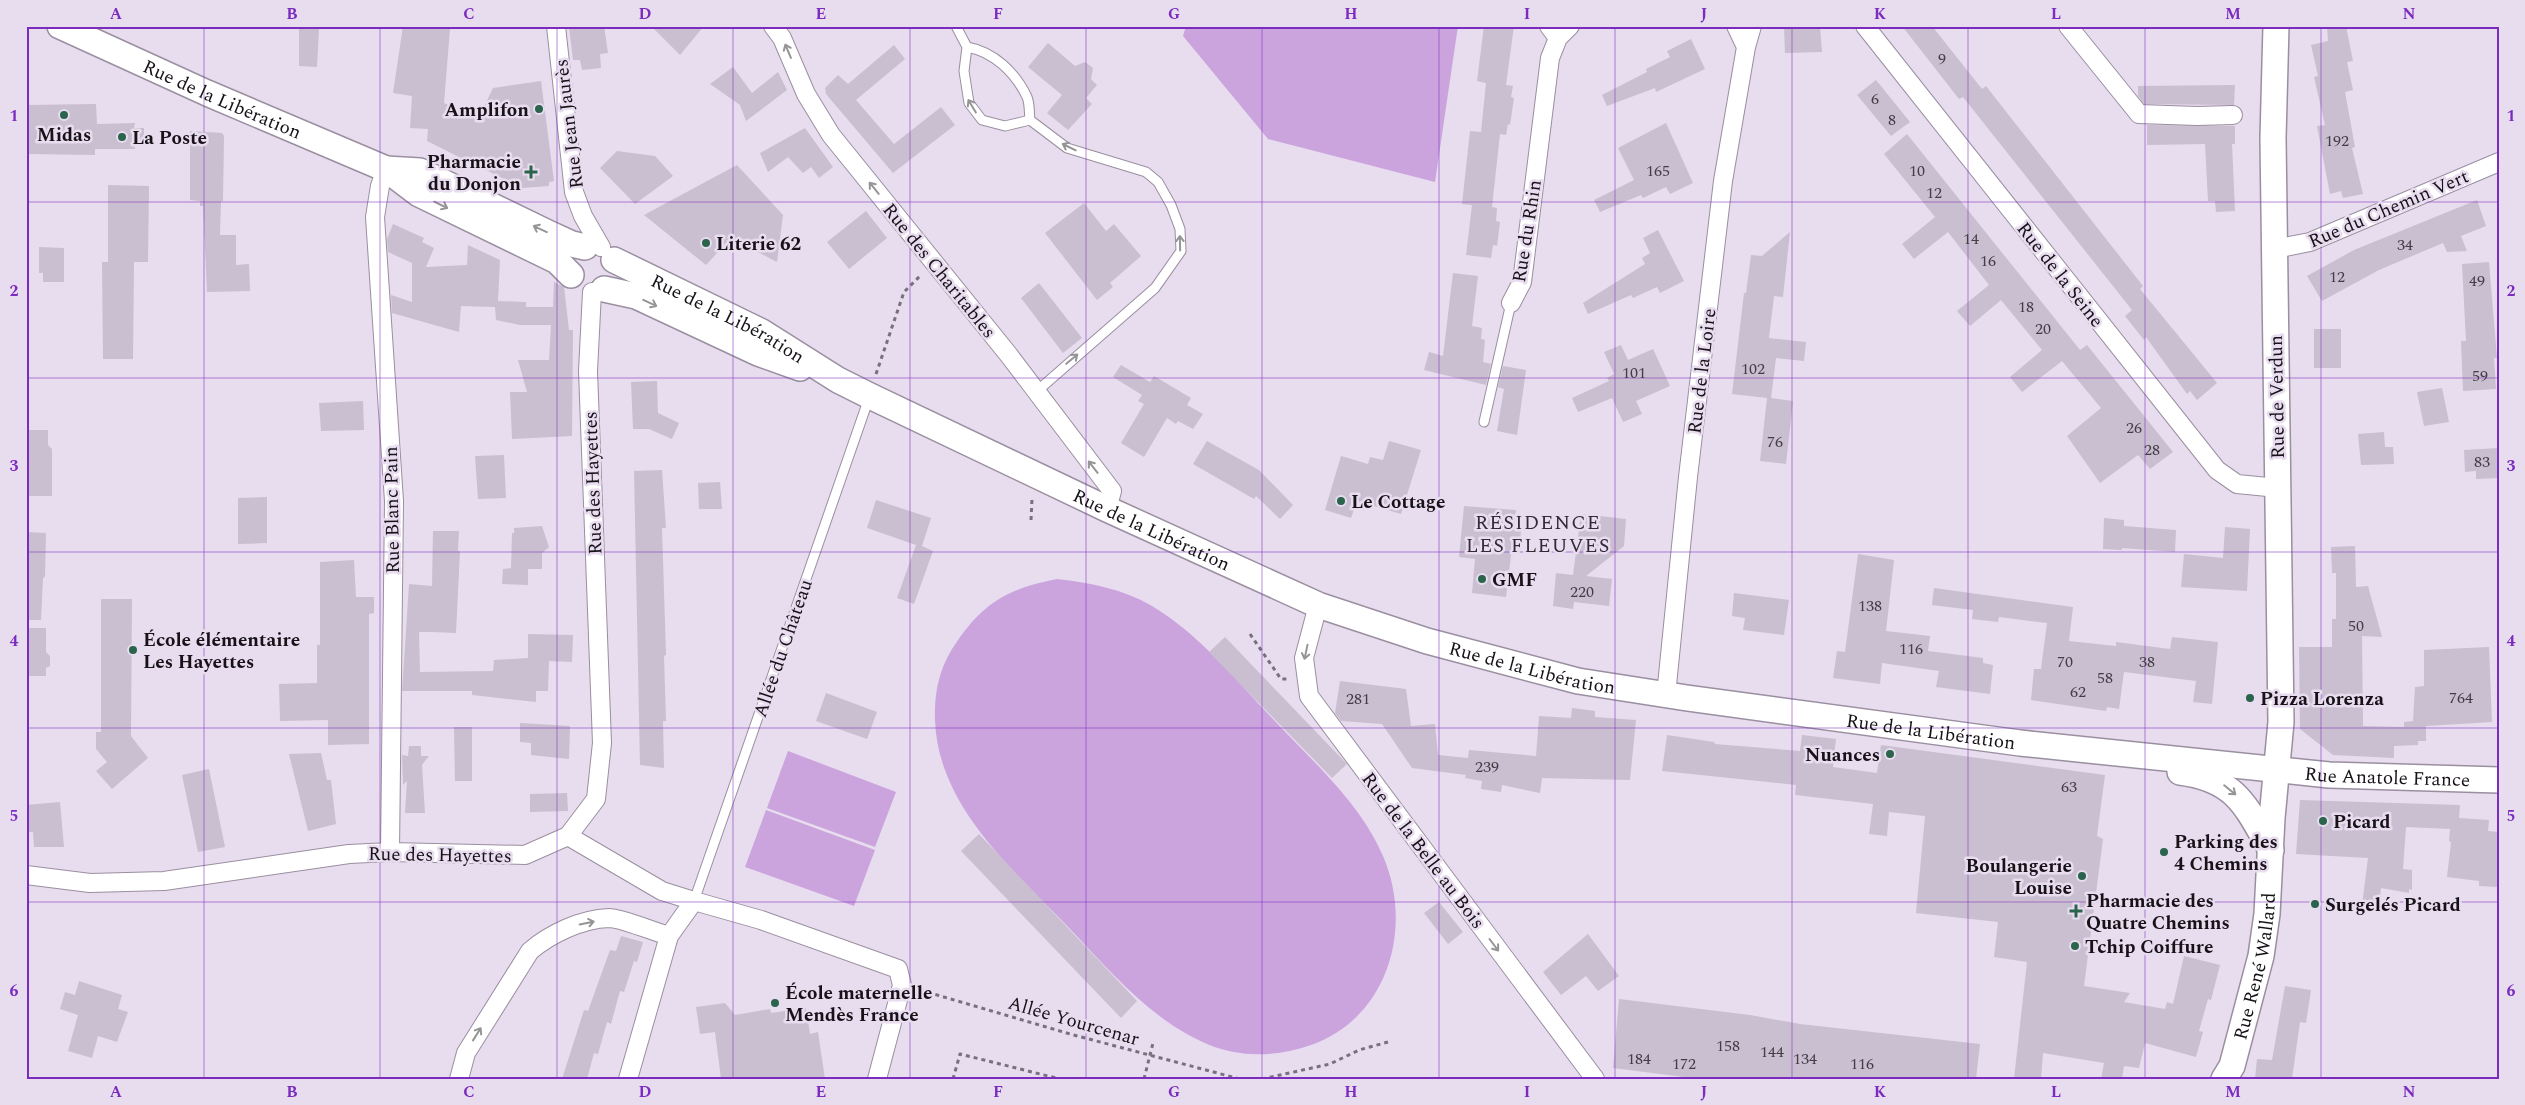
<svg xmlns="http://www.w3.org/2000/svg" width="2525" height="1105" font-family="Spectral,serif">
	<style>
		.green { fill: #cba4de }
		.building { fill: #cabed1 }
		.lines { fill: none; stroke-linecap: round; stroke-linejoin: round }
		.service-casing { stroke: #9a8fa0; stroke-width: 11 }
		.minor-casing { stroke: #9a8fa0; stroke-width: 20 }
		.secondary-casing { stroke: #9a8fa0; stroke-width: 28 }
		.path { stroke: #78707c; stroke-width: 3; stroke-dasharray: 4 4; stroke-linecap: butt }
		.service { stroke: #fff; stroke-width: 9 }
		.minor { stroke: #fff; stroke-width: 18 }
		.secondary { stroke: #fff; stroke-width: 25 }
		.oneway { stroke: #969497 }
		.grid { fill: none; stroke: #7b2cbf; stroke-width: 1; stroke-opacity: 0.55 }
		.poi-dot { fill: #2a644c; stroke: #e8dcef; stroke-width: 2 }
		.labels { text-anchor: middle; stroke-width: 5; stroke-linejoin: round; paint-order: stroke }
		.number-label { font-size: 16px; fill: #433d46 }
		.street-label { font-size: 19px; fill: #161218; stroke: #e8dcef }
		.poi-label { font-size: 19px; font-weight: bold; fill: #161218; stroke: #e8dcef; text-anchor: start }
		.neighbourhood-label { font-size: 20px; letter-spacing: 1px; fill: #332938; stroke: #e8dcef }
		.neatline { fill: none; stroke: #7b2cbf; stroke-width: 2 }
		.grid-label { font-size: 16px; text-anchor: middle; font-weight: bold; fill: #7b2cbf }
	</style>
	<rect width="100%" height="100%" fill="#e8dcef"/>
	<path class="green" d="M1186 26H1458L1435 182 1268 139 1183 36Z
		M1057 579C1091 583 1123 589 1152 606 1199 634 1235 679 1272 718 1311 760 1360 802 1383 856 1414 928 1388 1018 1311 1045 1277 1057 1240 1058 1207 1044 1151 1020 1112 973 1071 930 1015 871 938 808 935 720 934 690 940 665 958 640 985 601 1011 588 1057 579Z
		M788 751 896 792 875 847 767 808Z
		M766 810 875 850 854 906 745 867Z"/>
	<path class="building" d="M403 26 429 29V26H433L450 29 444 103 478 119 493 88 541 81 554 181 549 182V186L522 188 472 163 473 158 471 163 427 141 428 129 410 128 412 96 393 93Z
		M569 26H604L608 53 600 54 601 68 582 70 580 60H573Z
		M651 26H704L680 55Z
		M1484 26H1514L1506 85 1513 86 1511 97 1514 98 1510 125 1508 124 1506 135 1500 134 1492 207 1497 208 1496 221 1500 222 1497 246 1493 245 1491 258 1466 255 1472 205 1462 204 1470 131 1481 132 1486 83 1477 81Z
		M1784 26H1820L1822 52 1785 53Z
		M1902 26H1932L1982 89 1986 86 2143 286 2140 289 2217 383 2197 400 2190 391 2187 394 2146 337 2144 340 2125 316 2132 310 1963 97 1959 99Z
		M2327 26H2346L2353 61 2347 62 2353 90 2345 92 2355 147 2352 148 2363 194 2343 198 2341 191 2330 194 2317 126 2325 125 2314 77 2318 76 2311 45 2328 41Z
		M299 29H319L317 67 299 66Z
		M1691 39 1705 69 1656 92 1655 88 1607 106 1602 95 1647 72 1646 69 1670 57 1667 51Z
		M1048 43 1075 66 1085 62 1093 68 1091 79 1097 85 1086 98 1092 104 1068 130 1047 113 1062 95 1028 67Z
		M894 45 905 59 856 100 894 144 941 107 955 125 893 173 826 94 825 88 838 75 848 84Z
		M733 67 752 93 778 72 787 90 746 121 740 105 710 84Z
		M1876 80 1910 122 1891 136 1857 95Z
		M2235 85 2234 105 2144 104 2138 96V86Z
		M96 104 97 124 135 123 134 128H144V146H135V149H95V155L28 154V105Z
		M1666 123 1693 183 1670 194 1666 187 1643 198 1641 195 1600 212 1594 200 1634 180 1618 148Z
		M2147 125 2235 126V144H2232L2235 211 2216 212 2215 201H2208L2205 144 2147 145Z
		M805 128 833 167 819 178 811 167 803 173 788 157 768 172 760 153Z
		M190 131 222 133 224 136 223 201H221L220 235H236V265L249 264 250 291 207 292 203 206H200V201L190 200Z
		M1907 134 2080 350 2087 345 2173 452 2150 469 2138 455 2100 483 2067 436 2101 408 2062 361 2022 392 2010 377 2042 350 2001 300 1970 326 1957 311 1989 285 1948 232 1914 259 1902 244 1935 217 1884 154Z
		M617 151 655 156 673 176 635 204 600 168Z
		M737 165 783 215 777 262 731 238 706 265 644 215Z
		M108 185 149 186 148 262H134L133 359H103L102 262H108Z
		M2477 200 2486 226 2461 236 2467 251 2447 252 2443 243 2379 270 2322 301 2307 276 2354 250Z
		M1084 203 1106 231 1114 224 1141 256 1110 283 1113 287 1097 300 1045 233Z
		M866 211 887 238 849 269 827 242Z
		M393 224 424 238 422 242 434 248 426 267 467 265 468 245 500 260 498 301 526 302V307H553L554 282 564 287 569 330H573L572 436 512 439 510 392H527L518 360H549L551 325H520L496 320 495 307 461 306 459 332 392 313 391 295 412 302V263L388 252 387 239Z
		M1658 230 1684 281 1660 293 1657 287 1633 298 1631 295 1588 314 1583 303 1645 264 1642 258 1650 253 1643 238Z
		M1790 232 1783 297 1774 296 1769 338 1806 342 1804 361 1776 358 1771 398 1793 401 1786 464 1760 461 1767 398 1732 394 1744 293H1746L1751 255 1762 256Z
		M39 247 64 248V282H43V273H39Z
		M2489 262 2497 358H2494L2496 389 2463 391 2461 341H2466L2462 264Z
		M1453 273 1478 276 1472 326 1482 328 1481 339 1485 340 1483 362 1491 364 1486 385 1424 370 1429 352 1443 356Z
		M1039 283 1082 338 1063 353 1021 298Z
		M2314 329H2341V368H2314Z
		M1621 345 1628 360 1653 349 1670 386 1636 401 1642 414 1623 422 1612 398 1578 412 1572 398 1609 381 1607 378 1614 374 1604 352Z
		M1121 365 1150 382 1154 376 1191 398 1187 405 1203 414 1193 429 1178 421 1176 424 1167 418 1144 457 1121 443 1144 404 1138 401 1142 395 1113 377Z
		M1503 366 1526 370 1517 435 1497 431 1504 389 1498 387Z
		M657 381 658 413 679 423 672 439 649 429H633L631 382Z
		M2442 388 2449 422 2424 426 2417 392Z
		M363 401 364 430 321 431 319 403Z
		M26 430H48V445L52 449V496H26Z
		M2384 432 2385 447H2393L2394 464 2361 465 2358 434Z
		M1207 441 1259 470 1293 505 1280 519 1256 496 1254 499 1193 464Z
		M1389 441 1421 450 1401 514 1357 501 1351 518 1325 510 1341 456 1368 464 1370 457 1383 460Z
		M2499 448V478L2476 479V471L2465 472 2464 450Z
		M504 455 506 498 478 499 475 456Z
		M662 470 666 528H662L666 655 664 656 666 721H663L664 768 640 765 634 471Z
		M720 482 722 509H699L698 483Z
		M267 497V543L238 544V498Z
		M876 500 931 518 922 546 933 551 914 604 897 598 916 545 867 528Z
		M1464 506 1516 510 1514 527 1521 528 1520 548 1512 547 1506 597 1472 593 1475 559 1459 557Z
		M1581 514 1626 519 1624 546 1586 576 1612 579 1609 606 1574 602 1573 609 1553 606 1556 573 1573 575Z
		M2104 518 2124 520V526L2176 530 2175 552 2122 548V550L2103 549Z
		M542 526 549 547 542 553V569H528V585L502 584 503 569 511 568 512 533H514V528Z
		M2225 527 2250 529 2247 591 2181 587 2184 554 2223 558Z
		M433 531H459L458 551H460L456 633 406 631 409 584 432 586Z
		M26 532 46 533 45 577 43 578 41 620H26Z
		M2355 546 2356 587 2368 586 2382 637 2362 636 2363 726 2404 727V722L2413 721 2415 687 2424 686V650L2489 647 2492 722 2426 726V741H2418V745L2394 746V758L2333 755 2300 729 2299 647H2332V619H2336V573H2332L2331 547Z
		M1858 554 1894 560 1886 631 1930 636 1928 651 1983 658V663L1993 665 1990 694 1936 687 1939 671 1882 663 1880 684 1833 678 1837 651 1845 652Z
		M354 560 356 597H374V613L369 614V744L328 745V720L280 721 279 684 317 683V645H320V562Z
		M1934 588 2073 607 2069 641 2116 646V642L2170 649 2172 637 2218 642 2212 704 2193 702 2196 681 2124 672 2119 709 2107 707 2106 711 2031 700 2034 669H2041L2047 623 1999 617 1998 622 1972 619 1973 610 1932 605Z
		M1734 593 1789 600 1784 635 1743 630 1745 618 1732 616Z
		M101 599H132L131 736 148 758 112 789 96 771 107 762 96 749V732H101Z
		M26 628H46V652L50 656V666L46 668V676H26Z
		M406 631H419L420 672 493 671 494 660 528 658V634L573 635 572 662 549 661 548 691H536V702L472 695V691H402Z
		M1225 637 1345 762 1347 764 1332 778 1209 652Z
		M1340 681 1406 689 1411 726 1435 724 1438 755 1468 758 1469 750 1536 756 1539 716 1571 718 1572 708 1595 711V717L1636 720 1630 780 1542 778 1540 793 1502 785 1501 792 1481 789 1482 781 1465 778 1466 775 1412 768 1382 724 1341 721 1335 713Z
		M826 693 877 712 867 739 816 721Z
		M520 723 570 726 569 759 531 755V743L520 742Z
		M454 727H472V781H455Z
		M1667 735 1714 742 1715 744 1800 751 1802 735 1836 739 1833 767 1877 773 1881 745 2105 775 2097 836 2103 839 2084 986 2130 993 2124 1002 2165 1009 2167 1002 2173 1004 2184 956 2220 965 2211 1000 2208 999 2199 1031 2203 1032 2196 1057 2145 1043 2139 1068 2124 1066 2122 1079H2101L2104 1063 2043 1053 2041 1079H2014L2027 962 1994 957 1998 922 1916 913 1925 816 1889 812 1887 836 1869 834 1873 804 1795 795 1796 785 1662 771Z
		M409 746H421V756H429L422 765 425 813H405L407 781 403 785 402 755 408 756Z
		M321 753 327 780H331L336 824 308 831 289 754Z
		M209 769 225 847 198 852 182 775Z
		M567 793 568 811 530 812V794Z
		M2300 800 2460 805 2459 818 2489 820 2488 831 2499 832 2498 887 2479 886V881L2447 877 2451 842 2449 841 2450 829 2406 827 2403 869 2412 870V890L2409 889V893L2381 888 2379 908 2362 905 2368 858 2296 854Z
		M60 802 64 847H34L33 832H26V805Z
		M979 834 1137 1001 1121 1018 961 851Z
		M1439 902 1463 932 1448 944 1424 913Z
		M1588 934 1619 976 1598 991 1586 976 1561 995 1543 972Z
		M621 936 643 942 637 962 634 961 624 992 620 991 611 1024 607 1022 598 1054 594 1053 587 1079H562L584 1010 588 1011 610 950 616 951Z
		M79 981 122 995 118 1009 128 1012 117 1042 98 1036 92 1058 68 1051 78 1015 60 1009 65 992 75 995Z
		M2285 986 2311 990 2306 1023 2300 1022 2292 1079H2255L2257 1059 2272 1060Z
		M1619 999 1750 1015 1800 1024 1980 1044 1976 1079H1699L1613 1068Z
		M725 1003 735 1015 770 1009 771 1013 806 1008 810 1034 818 1032 825 1079H721L715 1032 700 1034 696 1007Z"/>
	<g class="lines">
		<g class="service-casing">
			<path id="service" d="M956 26 967 47C994 52 1015 72 1027 97 1030 104 1029 113 1030 120L1067 148 1146 172 1158 182 1171 205 1180 229 1181 251 1155 288 1036 392
				M967 47 964 71 969 103 982 120 1005 126 1030 120
				M1484 422 1511 303
				M694 901 869 398"/>
		</g>
		<g class="minor-casing">
			<path id="minor" d="M556 26 574 192 583 216 601 247
				M773 26 782 38 806 94 831 135 1008 354 1112 491 1107 509
				M1549 26 1558 38
				M1736 26 1746 47
				M1865 26 2217 470 2237 484 2278 488
				M2068 26 2139 114 2197 116 2233 115
				M386 169 380 186 375 217 394 501 390 852
				M2275 249 2310 242 2499 162
				M1511 303 1522 282 1550 58 1558 38 1570 26
				M1318 605 1304 658 1309 696 1595 1079
				M1666 695 1688 477 1723 181 1746 47 1752 26
				M568 836 662 891 694 901 669 936 628 1079
				M26 875 90 883 164 881 349 854 390 852 525 855 568 836 596 799 602 743 588 371 592 292
				M694 901 761 920 898 969 902 985 877 1079
				M459 1079 466 1053 530 951C550 934 581 919 609 918 621 918 655 932 669 936"/>
		</g>
		<g class="secondary-casing">
			<g id="secondary">
				<path id="s1" d="M60 26 207 93 386 169 419 194 557 261 571 275"/>
				<path d="M386 169 420 171 548 233 572 244 585 247"/>
				<path id="s2" d="M614 260 762 332 838 380 870 396 1107 509 1318 605 1427 641 1578 681 1687 698 2020 743 2329 775 2499 780"/>
				<path d="M604 289 636 296 758 353 800 368"/>
				<path d="M2180 772C2236 779 2246 806 2271 850"/>
				<path id="s3" d="M2224 1079 2232 1066 2261 956 2267 914 2272 818 2281 722 2273 138 2276 26"/>
			</g>
		</g>
		<path class="path" d="M876 374 904 292 921 275
			M1031 520 1032 499
			M1250 634 1281 679H1288
			M920 990 1070 1034 1240 1079
			M953 1079 960 1054 1060 1079
			M1144 1079 1153 1043
			M1262 1079 1330 1064 1359 1050 1388 1042"/>
		<use href="#service" class="service"/>
		<use href="#minor" class="minor"/>
		<use href="#secondary" class="secondary"/>
	</g>
	<defs><path id="oneway-shaft" d="M-6 0H5M1.5-3L5.5 0L1.5 3" fill="none" stroke-width="1.6" stroke-linecap="round" stroke-linejoin="round" transform="scale(1.25)"/></defs>
	<g class="oneway">
		<use href="#oneway-shaft" transform="translate(788 51) rotate(-113)"/>
		<use href="#oneway-shaft" transform="translate(972 106) rotate(-121)"/>
		<use href="#oneway-shaft" transform="translate(1069 147) rotate(-154)"/>
		<use href="#oneway-shaft" transform="translate(874 188) rotate(-129)"/>
		<use href="#oneway-shaft" transform="translate(441 205) rotate(26)"/>
		<use href="#oneway-shaft" transform="translate(540 229) rotate(-155)"/>
		<use href="#oneway-shaft" transform="translate(1180 243) rotate(-91)"/>
		<use href="#oneway-shaft" transform="translate(650 303) rotate(25)"/>
		<use href="#oneway-shaft" transform="translate(1072 359) rotate(-40)"/>
		<use href="#oneway-shaft" transform="translate(1093 467) rotate(-128)"/>
		<use href="#oneway-shaft" transform="translate(1306 652) rotate(102)"/>
		<use href="#oneway-shaft" transform="translate(2230 790) rotate(39)"/>
		<use href="#oneway-shaft" transform="translate(587 923) rotate(-12)"/>
		<use href="#oneway-shaft" transform="translate(1494 945) rotate(53)"/>
		<use href="#oneway-shaft" transform="translate(477 1034) rotate(-58)"/>
	</g>
	<path class="grid" d="M204 26V1079M380 26V1079M557 26V1079M733 26V1079M910 26V1079M1086 26V1079M1262 26V1079M1439 26V1079M1615 26V1079M1792 26V1079M1968 26V1079M2145 26V1079M2321 26V1079M26 202H2499M26 378H2499M26 552H2499M26 728H2499M26 902H2499"/>
	<g class="poi-dot">
		<circle cx="539" cy="109" r="5"/>
		<circle cx="64" cy="115" r="5"/>
		<circle cx="122" cy="137" r="5"/>
		<path d="M528.5 164.5h5v5h5v5h-5v5h-5v-5h-5v-5h5z"/>
		<circle cx="706" cy="243" r="5"/>
		<circle cx="1341" cy="501" r="5"/>
		<circle cx="1482" cy="579" r="5"/>
		<circle cx="133" cy="650" r="5"/>
		<circle cx="2250" cy="698" r="5"/>
		<circle cx="1890" cy="754" r="5"/>
		<circle cx="2323" cy="821" r="5"/>
		<circle cx="2164" cy="852" r="5"/>
		<circle cx="2082" cy="876" r="5"/>
		<circle cx="2315" cy="904" r="5"/>
		<path d="M2073.5 903.5h5v5h5v5h-5v5h-5v-5h-5v-5h5z"/>
		<circle cx="2075" cy="946" r="5"/>
		<circle cx="775" cy="1003" r="5"/>
	</g>
	<g class="labels">
		<g class="number-label">
			<text x="1942" y="64">9</text>
			<text x="1875" y="104">6</text>
			<text x="1892" y="125">8</text>
			<text x="2337" y="146">192</text>
			<text x="1658" y="176">165</text>
			<text x="1917" y="176">10</text>
			<text x="1934" y="198">12</text>
			<text x="1971" y="244">14</text>
			<text x="2405" y="250">34</text>
			<text x="1988" y="266">16</text>
			<text x="2337" y="282">12</text>
			<text x="2477" y="286">49</text>
			<text x="2026" y="312">18</text>
			<text x="2043" y="334">20</text>
			<text x="1753" y="374">102</text>
			<text x="1634" y="378">101</text>
			<text x="2480" y="381">59</text>
			<text x="2134" y="433">26</text>
			<text x="1775" y="447">76</text>
			<text x="2152" y="455">28</text>
			<text x="2482" y="467">83</text>
			<text x="1582" y="597">220</text>
			<text x="1870" y="611">138</text>
			<text x="2356" y="631">50</text>
			<text x="1911" y="654">116</text>
			<text x="2065" y="667">70</text>
			<text x="2147" y="667">38</text>
			<text x="2105" y="683">58</text>
			<text x="2078" y="697">62</text>
			<text x="2461" y="703">764</text>
			<text x="1358" y="704">281</text>
			<text x="1487" y="772">239</text>
			<text x="2069" y="792">63</text>
			<text x="1728" y="1051">158</text>
			<text x="1772" y="1057">144</text>
			<text x="1639" y="1064">184</text>
			<text x="1805" y="1064">134</text>
			<text x="1684" y="1069">172</text>
			<text x="1862" y="1069">116</text>
		</g>
		<g class="street-label">
			<text dy="7" stroke="none"><textPath href="#s1" startOffset="178">Rue de la Libération</textPath></text>
			<text transform="translate(568 124) rotate(-97)" y="7">Rue Jean Jaurès</text>
			<text transform="translate(2388 208) rotate(-23)" y="7">Rue du Chemin Vert</text>
			<text transform="translate(1526 231) rotate(-81)" y="7">Rue du Rhin</text>
			<text transform="translate(940 270) rotate(51)" y="7">Rue des Charitables</text>
			<text transform="translate(2061 274) rotate(52)" y="7">Rue de la Seine</text>
			<text dy="7" stroke="none"><textPath href="#s2" startOffset="128">Rue de la Libération</textPath></text>
			<text transform="translate(1701 371) rotate(-83)" y="7">Rue de la Loire</text>
			<text transform="translate(2276 397) rotate(-91)" y="7">Rue de Verdun</text>
			<text transform="translate(592 483) rotate(-92)" y="7">Rue des Hayettes</text>
			<text transform="translate(391 510) rotate(-91)" y="7">Rue Blanc Pain</text>
			<text dy="7" stroke="none"><textPath href="#s2" startOffset="602">Rue de la Libération</textPath></text>
			<text transform="translate(782 648) rotate(-71)" y="7">Allée du Château</text>
			<text dy="7" stroke="none"><textPath href="#s2" startOffset="1008">Rue de la Libération</textPath></text>
			<text dy="7" stroke="none"><textPath href="#s2" startOffset="1412">Rue de la Libération</textPath></text>
			<text dy="7" stroke="none"><textPath href="#s2" startOffset="1871">Rue Anatole France</textPath></text>
			<text transform="translate(1424 850) rotate(53)" y="7">Rue de la Belle au Bois</text>
			<text transform="translate(440 854) rotate(1)" y="7">Rue des Hayettes</text>
			<text dy="7" stroke="none"><textPath href="#s3" startOffset="118">Rue René Wallard</textPath></text>
			<text transform="translate(1074 1020) rotate(16)" y="7">Allée Yourcenar</text>
		</g>
		<g class="poi-label">
			<text x="529" y="116" text-anchor="end">Amplifon</text>
			<text x="64" y="141" text-anchor="middle">Midas</text>
			<text x="132" y="144">La Poste</text>
			<text x="521" y="168" text-anchor="end">Pharmacie<tspan x="521" dy="22">du Donjon</tspan></text>
			<text x="716" y="250">Literie 62</text>
			<text x="1351" y="508">Le Cottage</text>
			<text x="1492" y="586">GMF</text>
			<text x="143" y="646">École élémentaire<tspan x="143" dy="22">Les Hayettes</tspan></text>
			<text x="2260" y="705">Pizza Lorenza</text>
			<text x="1880" y="761" text-anchor="end">Nuances</text>
			<text x="2333" y="828">Picard</text>
			<text x="2174" y="848">Parking des<tspan x="2174" dy="22">4 Chemins</tspan></text>
			<text x="2072" y="872" text-anchor="end">Boulangerie<tspan x="2072" dy="22">Louise</tspan></text>
			<text x="2086" y="907">Pharmacie des<tspan x="2086" dy="22">Quatre Chemins</tspan></text>
			<text x="2325" y="911">Surgelés Picard</text>
			<text x="2085" y="953">Tchip Coiffure</text>
			<text x="785" y="999">École maternelle<tspan x="785" dy="22">Mendès France</tspan></text>
		</g>
		<g class="neighbourhood-label">
			<text x="1538" y="529">RÉSIDENCE<tspan x="1538" dy="23">LES FLEUVES</tspan></text>
		</g>
	</g>
	<rect width="2525" height="1105" fill="none" stroke="#e8dcef" stroke-width="55"/>
	<rect x="28" y="28" width="2470" height="1050" class="neatline"/>
	<g class="grid-label">
		<text x="116" y="19">A</text>
		<text x="292" y="19">B</text>
		<text x="469" y="19">C</text>
		<text x="645" y="19">D</text>
		<text x="821" y="19">E</text>
		<text x="998" y="19">F</text>
		<text x="1174" y="19">G</text>
		<text x="1351" y="19">H</text>
		<text x="1527" y="19">I</text>
		<text x="1704" y="19">J</text>
		<text x="1880" y="19">K</text>
		<text x="2056" y="19">L</text>
		<text x="2233" y="19">M</text>
		<text x="2409" y="19">N</text>
		<text x="14" y="121">1</text>
		<text x="2511" y="121">1</text>
		<text x="14" y="296">2</text>
		<text x="2511" y="296">2</text>
		<text x="14" y="471">3</text>
		<text x="2511" y="471">3</text>
		<text x="14" y="646">4</text>
		<text x="2511" y="646">4</text>
		<text x="14" y="821">5</text>
		<text x="2511" y="821">5</text>
		<text x="14" y="996">6</text>
		<text x="2511" y="996">6</text>
		<text x="116" y="1097">A</text>
		<text x="292" y="1097">B</text>
		<text x="469" y="1097">C</text>
		<text x="645" y="1097">D</text>
		<text x="821" y="1097">E</text>
		<text x="998" y="1097">F</text>
		<text x="1174" y="1097">G</text>
		<text x="1351" y="1097">H</text>
		<text x="1527" y="1097">I</text>
		<text x="1704" y="1097">J</text>
		<text x="1880" y="1097">K</text>
		<text x="2056" y="1097">L</text>
		<text x="2233" y="1097">M</text>
		<text x="2409" y="1097">N</text>
	</g>
</svg>
